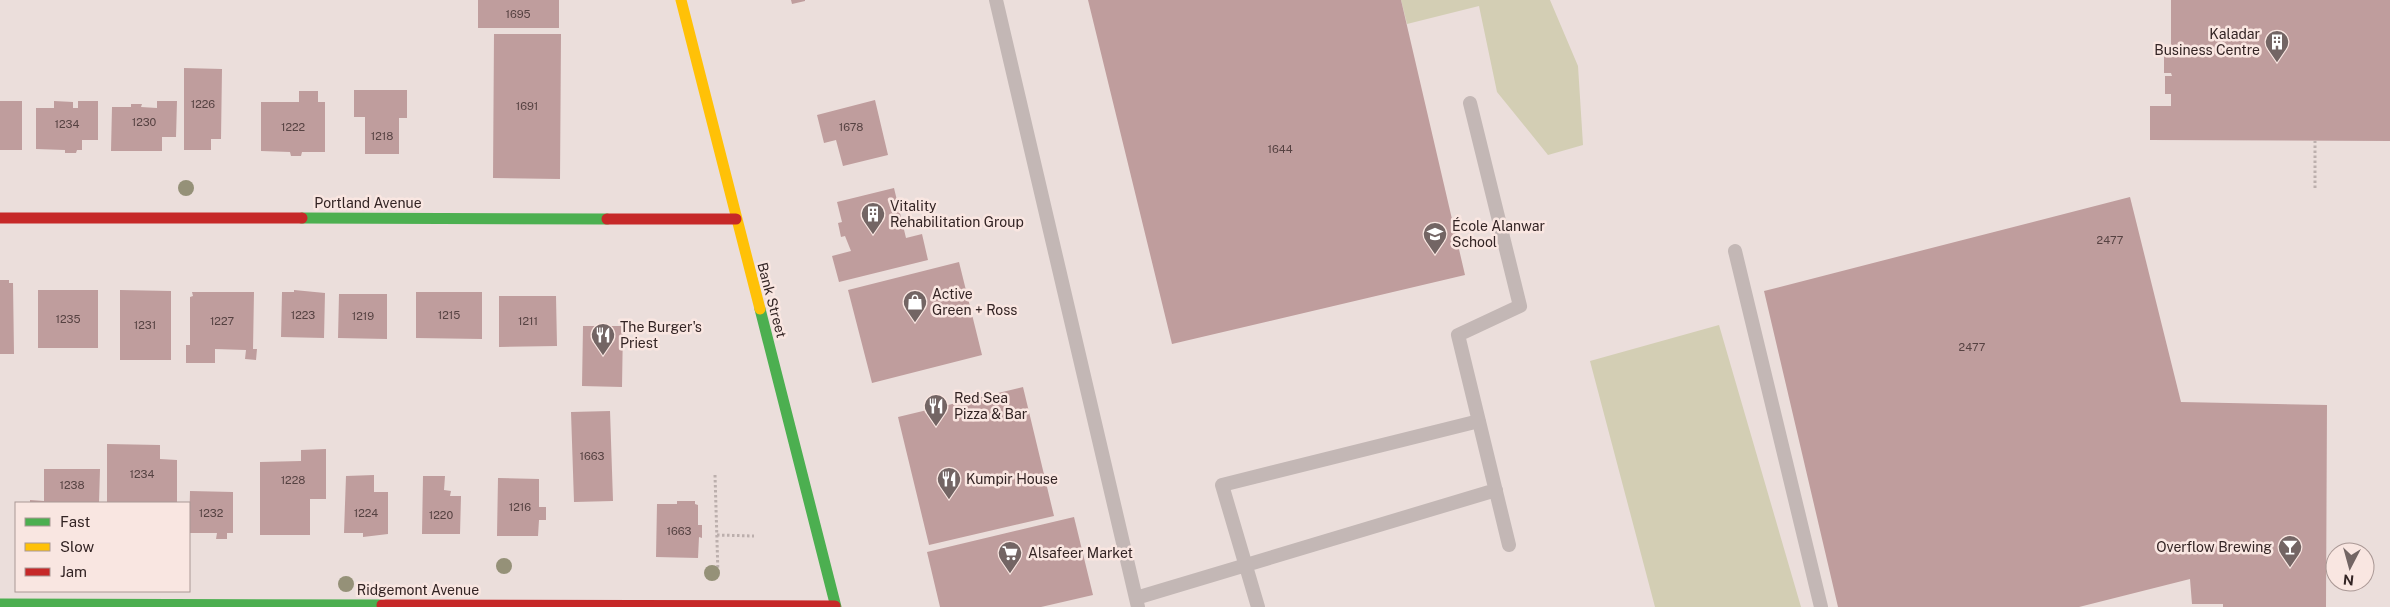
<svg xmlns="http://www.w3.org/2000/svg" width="2390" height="607" font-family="'Public Sans',sans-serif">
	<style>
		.green { fill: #d3ceb4 }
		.building { fill: #bf9d9d }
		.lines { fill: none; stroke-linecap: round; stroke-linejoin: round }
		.path { stroke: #bcafad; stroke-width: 3; stroke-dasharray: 2.5 2.5; stroke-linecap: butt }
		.lane { stroke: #c3b7b5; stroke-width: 14 }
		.fast { stroke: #4caf50; stroke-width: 11 }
		.slow { stroke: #ffc107; stroke-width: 11 }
		.jam { stroke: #c62828; stroke-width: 11 }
		.tree { fill: #959178 }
		.labels { text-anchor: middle; stroke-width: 5; stroke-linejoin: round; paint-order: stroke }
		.number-label { font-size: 11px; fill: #564242 }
		.poi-label { font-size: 14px; fill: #332424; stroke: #f9e6e1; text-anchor: start }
		.street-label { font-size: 14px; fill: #332424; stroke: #f9e6e1 }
	</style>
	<rect width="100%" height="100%" fill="#ebdedb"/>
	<path class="green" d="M1401 0H1550L1578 66 1583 145 1548 155 1497 92 1479 6 1407 24Z
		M1719 325 1801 607H1655L1590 361Z"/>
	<path class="building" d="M478 0H559V28H478Z
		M791 0H805V1L792 4Z
		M1088 0H1401L1465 275 1172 344Z
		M2171 0H2390V141L2150 140V106H2171V94H2165V76H2172L2171 73H2164V53H2171Z
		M494 34H561L560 179 493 178Z
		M184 68 222 69 221 139H211V150H184Z
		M354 90H407V118H399V154H365V117H354Z
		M299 91H318V102H325V152H302L301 156H291L290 152 261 151V102H299Z
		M875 100 888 155 843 166 836 140 824 143 817 115Z
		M0 101H22V150H0Z
		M54 101 73 102V108H78V101H98V140H82V150H77L76 153H65V150L36 149V108H54Z
		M157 101H177L176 137H162V151H111L112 107H131V104H142L141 107 157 108Z
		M894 188 906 238 922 234 928 260 839 282 832 256 851 251 845 236 841 237 838 223 842 222 837 202Z
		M2130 197 2181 402 2327 405 2326 607H2223V604H2192L2190 579 2079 607H1838L1764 291Z
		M959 262 982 355 872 383 848 290Z
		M0 280H9V283H13L14 354H0Z
		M38 290H98V348H38Z
		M120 290 171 291V360H120Z
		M294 290 325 293 324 338 281 337 282 292H294Z
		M192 292H254L253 349H257L256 360 245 359 246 350 215 349V363H186V345H190V297L193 296Z
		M416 292H482V339L416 338Z
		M339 294H387V339L338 338Z
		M499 296H556L557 346 499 347Z
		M583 326H623L622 387 582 386Z
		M1023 387 1054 516 929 545 898 417Z
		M610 411 613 501 574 502 571 412Z
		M107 444 160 445V459L177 460V503H107Z
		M326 449V499H310V535H260V462L301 461V450Z
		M44 469H100L99 503H30V500L44 501Z
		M374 475V492H388V534L363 537V533H344L346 476Z
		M423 476H445L444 490 451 491 450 496H461L460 534H422Z
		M498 478 539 479V507H546V520H539L538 536H497Z
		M190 491 233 492V533H227V539H216L217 533H189Z
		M677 501H695V504L698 505V525H702V538L699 537 698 558 656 557 657 504H677Z
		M1074 517 1093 595 1041 607H940L927 552Z"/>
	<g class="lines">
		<path class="path" d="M2315 188V141
			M715 475 718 574
			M717 535 754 536"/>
		<path class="lane" d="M996 0 1138 607
			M1470 103 1520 306 1458 335 1509 545
			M1735 251 1821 607
			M1136 598 1496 490
			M1258 607 1222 485 1479 421"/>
		<path class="fast" d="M302 218 607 219
			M760 309 836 607
			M0 604 382 605"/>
		<path class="slow" d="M681 0 760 309"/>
		<path class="jam" d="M0 218H302
			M607 219H736
			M382 605 835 606"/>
	</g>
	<g class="tree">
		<circle cx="186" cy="188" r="8"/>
		<circle cx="504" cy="566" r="8"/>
		<circle cx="712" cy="573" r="8"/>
		<circle cx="346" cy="584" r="8"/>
	</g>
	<defs>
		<g id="building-pin" transform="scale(1.25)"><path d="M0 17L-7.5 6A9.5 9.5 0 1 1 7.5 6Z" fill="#736564" stroke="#f9e6e1"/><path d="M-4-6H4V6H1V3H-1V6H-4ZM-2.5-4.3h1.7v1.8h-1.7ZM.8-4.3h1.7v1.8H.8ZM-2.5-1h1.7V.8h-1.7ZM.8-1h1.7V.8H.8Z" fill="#fff"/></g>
		<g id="school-pin" transform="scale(1.25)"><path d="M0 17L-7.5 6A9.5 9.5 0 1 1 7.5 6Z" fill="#736564" stroke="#f9e6e1"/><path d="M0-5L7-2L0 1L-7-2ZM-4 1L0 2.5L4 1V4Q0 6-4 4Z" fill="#fff"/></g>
		<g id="shop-pin" transform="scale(1.25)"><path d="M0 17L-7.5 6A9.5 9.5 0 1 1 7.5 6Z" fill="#736564" stroke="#f9e6e1"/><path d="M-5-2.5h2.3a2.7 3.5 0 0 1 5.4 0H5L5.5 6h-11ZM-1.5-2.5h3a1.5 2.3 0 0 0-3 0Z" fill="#fff"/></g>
		<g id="restaurant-pin" transform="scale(1.25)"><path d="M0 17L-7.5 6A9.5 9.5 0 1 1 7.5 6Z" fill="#736564" stroke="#f9e6e1"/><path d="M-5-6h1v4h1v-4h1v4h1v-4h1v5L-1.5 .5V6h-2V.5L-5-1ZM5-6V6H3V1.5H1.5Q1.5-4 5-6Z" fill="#fff"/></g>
		<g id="bar-pin" transform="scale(1.25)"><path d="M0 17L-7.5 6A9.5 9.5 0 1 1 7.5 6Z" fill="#736564" stroke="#f9e6e1"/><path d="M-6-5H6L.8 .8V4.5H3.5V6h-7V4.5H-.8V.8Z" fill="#fff"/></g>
		<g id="supermarket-pin" transform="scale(1.25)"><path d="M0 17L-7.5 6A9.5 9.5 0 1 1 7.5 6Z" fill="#736564" stroke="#f9e6e1"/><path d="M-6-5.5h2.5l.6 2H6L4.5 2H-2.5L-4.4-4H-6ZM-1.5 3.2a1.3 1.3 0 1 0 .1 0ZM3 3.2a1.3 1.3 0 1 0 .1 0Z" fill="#fff"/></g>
	</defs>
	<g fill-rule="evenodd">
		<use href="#building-pin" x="2277" y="42"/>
		<use href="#building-pin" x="873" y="214"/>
		<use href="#school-pin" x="1435" y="234"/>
		<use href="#shop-pin" x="915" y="302"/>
		<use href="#restaurant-pin" x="603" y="335"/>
		<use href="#restaurant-pin" x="936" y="406"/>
		<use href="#restaurant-pin" x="949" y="479"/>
		<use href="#bar-pin" x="2290" y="547"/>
		<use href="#supermarket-pin" x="1010" y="553"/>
	</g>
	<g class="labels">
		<g class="number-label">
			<text x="518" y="18">1695</text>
			<text x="203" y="108">1226</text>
			<text x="527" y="110">1691</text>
			<text x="144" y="126">1230</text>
			<text x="67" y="128">1234</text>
			<text x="293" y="131">1222</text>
			<text x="851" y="131">1678</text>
			<text x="382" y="140">1218</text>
			<text x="1280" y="153">1644</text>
			<text x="2110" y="244">2477</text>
			<text x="303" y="319">1223</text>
			<text x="449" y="319">1215</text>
			<text x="363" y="320">1219</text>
			<text x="68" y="323">1235</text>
			<text x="222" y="325">1227</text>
			<text x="528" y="325">1211</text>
			<text x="145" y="329">1231</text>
			<text x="1972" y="351">2477</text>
			<text x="592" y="460">1663</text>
			<text x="142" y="478">1234</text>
			<text x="293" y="484">1228</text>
			<text x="72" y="489">1238</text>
			<text x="520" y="511">1216</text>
			<text x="211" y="517">1232</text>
			<text x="366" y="517">1224</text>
			<text x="441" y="519">1220</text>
			<text x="679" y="535">1663</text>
		</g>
		<g class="poi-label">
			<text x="2260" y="39" text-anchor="end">Kaladar<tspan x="2260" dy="16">Business Centre</tspan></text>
			<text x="890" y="211">Vitality<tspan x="890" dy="16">Rehabilitation Group</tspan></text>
			<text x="1452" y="231">École Alanwar<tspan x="1452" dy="16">School</tspan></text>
			<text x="932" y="299">Active<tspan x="932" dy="16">Green + Ross</tspan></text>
			<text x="620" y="332">The Burger's<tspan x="620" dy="16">Priest</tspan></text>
			<text x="954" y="403">Red Sea<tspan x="954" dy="16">Pizza &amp; Bar</tspan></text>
			<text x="966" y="484">Kumpir House</text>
			<text x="2272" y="552" text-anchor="end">Overflow Brewing</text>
			<text x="1028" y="558">Alsafeer Market</text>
		</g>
		<g class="street-label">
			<text x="368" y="208">Portland Avenue</text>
			<text transform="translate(772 300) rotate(75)" y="5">Bank Street</text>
			<text x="418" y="595">Ridgemont Avenue</text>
		</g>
	</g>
	<rect x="15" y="502" width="175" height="90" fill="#f9e6e1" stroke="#aa9895"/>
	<rect x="25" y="518" width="25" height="8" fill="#4caf50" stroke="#aa9895"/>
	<text x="60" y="527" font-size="15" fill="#332424">Fast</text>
	<rect x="25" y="543" width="25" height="8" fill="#ffc107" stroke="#aa9895"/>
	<text x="60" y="552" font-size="15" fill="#332424">Slow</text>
	<rect x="25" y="568" width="25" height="8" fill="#c62828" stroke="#aa9895"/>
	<text x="60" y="577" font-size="15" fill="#332424">Jam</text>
	<g transform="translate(2350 567) rotate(186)"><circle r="24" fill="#f9e6e1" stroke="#aa9895"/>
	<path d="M0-4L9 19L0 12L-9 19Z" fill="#736564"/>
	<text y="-8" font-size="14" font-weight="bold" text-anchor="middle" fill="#332424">N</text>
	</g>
</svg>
